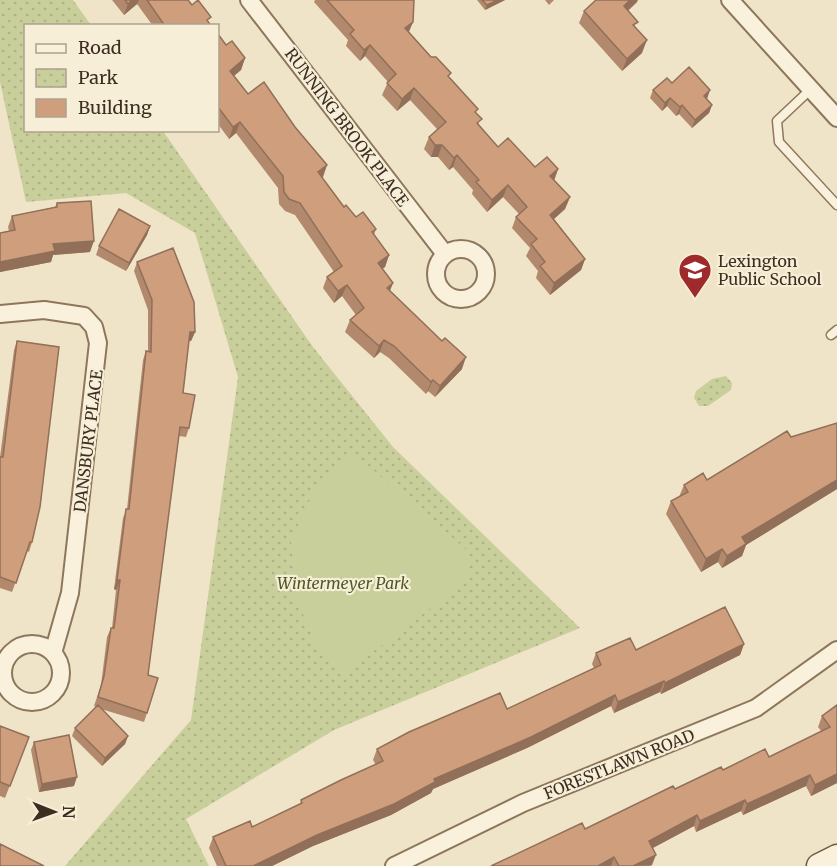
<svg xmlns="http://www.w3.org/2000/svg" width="837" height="866" font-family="Merriweather,serif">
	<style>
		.park { fill: url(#park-dots) }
		.garden { fill: #c9cf9b }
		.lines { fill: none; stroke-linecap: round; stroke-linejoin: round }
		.lane-casing { stroke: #8d765c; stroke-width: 11 }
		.street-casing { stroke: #8d765c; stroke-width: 20 }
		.secondary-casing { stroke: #6f573f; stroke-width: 27 }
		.lane { stroke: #faf1dc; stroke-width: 8 }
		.street { stroke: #faf1dc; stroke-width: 16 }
		.secondary { stroke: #faf1dc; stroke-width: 24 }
		.wall { fill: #b2896c }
		.shaded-wall { fill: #916f58 }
		.building { fill: #cf9f7d; stroke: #916f58; stroke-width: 1.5 }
		.labels { text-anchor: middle; stroke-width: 4.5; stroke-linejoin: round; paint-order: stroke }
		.street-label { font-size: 16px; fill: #3d2e20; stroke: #f7eed8 }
		.poi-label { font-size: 16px; fill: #3d2e20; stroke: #f7eed8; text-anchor: start }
		.park-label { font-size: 16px; font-style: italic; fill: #4d5a26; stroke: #f7eed8 }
	</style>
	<defs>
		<pattern id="park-dots" width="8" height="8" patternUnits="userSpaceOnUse" patternTransform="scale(1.5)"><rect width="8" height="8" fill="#c9cf9b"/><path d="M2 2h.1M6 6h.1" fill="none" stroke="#aeb285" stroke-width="1.8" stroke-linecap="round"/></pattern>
	</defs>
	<rect width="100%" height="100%" fill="#f0e4c8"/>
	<path class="park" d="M0 0H73L91 25 26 26V130L163 131 313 347 393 447 580 628 334 730 186 819 209 866H65L191 720 238 377 195 233 126 193 26 202 0 82Z
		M726 376 732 383 731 390 708 406H699L694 398 696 391 712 379Z"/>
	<path class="garden" d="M350 450 468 551V580L341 676 314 640 296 598 291 541 311 497Z"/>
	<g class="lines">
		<g class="lane-casing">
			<path id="lane" d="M811 89 777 121 779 142 837 205
				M831 335 837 330"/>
		</g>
		<g class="street-casing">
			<path id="street" d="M249 0 445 254
				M730 0 837 118
				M436 274a25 25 0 1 1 50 0a25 25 0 1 1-50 0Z
				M0 314 44 310 84 316 94 327 98 343 70 593 53 653
				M3 673a29 29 0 1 1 58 0a29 29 0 1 1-58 0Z
				M394 866 523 803 756 708 837 650"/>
		</g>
		<g class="secondary-casing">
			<path id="secondary" d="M819 866 837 857"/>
		</g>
		<use href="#lane" class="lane"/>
		<use href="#street" class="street"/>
		<use href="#secondary" class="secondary"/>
	</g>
	<path class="wall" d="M112 0H188L211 26H153L137 4 124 15Z
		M315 0H414L413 22 409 32 450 78 477 114 479 126 498 147 535 167 558 169 554 180 570 197 565 209 554 219 585 259 581 270 550 295 536 278 538 271 526 256 530 248 512 228 516 217 519 214 503 197 487 212 472 194 473 190 453 167 449 170 438 157H431L424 149 429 137 437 129 410 100 397 111 382 95 388 82 365 56 360 61 346 46 348 40 314 2Z
		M477 0H505L485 10Z
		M545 0H554L549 5Z
		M637 2 628 11 636 28 642 53 622 71 579 23 584 11Z
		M218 34 226 45 245 58 241 70 234 76 248 94 295 127 327 165 322 178 344 207 356 217 376 229 374 235 389 255 385 267 382 269 393 283 390 291 462 369 435 397 428 391 426 394 389 358 380 352 374 358 345 332 350 320 356 315 342 296 334 303 323 288 327 277 334 272 295 215 285 211 279 204 278 188 236 133 229 139 218 124Z
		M653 90 706 99 712 105 709 113 692 128 679 114 676 116 667 106 662 111 650 98Z
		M57 203 90 252 53 255 51 262 0 272V233L9 231 8 227 12 216 55 207Z
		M150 226 147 235 126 271 96 255 99 246Z
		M137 262 195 332 191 341H189L183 393 189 428 186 437 179 436 148 675 147 713 144 722 101 709 128 736 125 744 102 766 72 736 75 728 96 707 94 706 101 685 107 637 111 628H112L116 590 114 589 123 518 127 509 143 360 146 351H148V310L134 271Z
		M17 341 32 542 29 552 27 551 12 592 0 588V457L14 350Z
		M837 423V489L746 545 742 556 722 568 718 562 701 572 666 514 671 501 679 497 684 485 707 480 791 437Z
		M744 644 740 655 661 694 660 692 614 713 611 706 527 748 433 789 431 793 391 815 313 846 272 866H217L209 848 213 837 252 827 300 804 301 800 376 765 373 760 377 749 507 709 594 668 592 664 596 653 636 650Z
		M837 705V783L811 796 806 786 743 815 741 811 696 832 694 826 653 848 652 865 651 866H491L585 829 675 789 723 770 769 757 822 732 818 727 822 716Z
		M0 726 29 737 5 798 0 796Z
		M34 742 74 786 39 792 31 750Z"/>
	<path class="shaded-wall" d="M132 0H139L137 4 124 15 128 4Z
		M498 0H505L485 10 487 5Z
		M630 0H638L637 2 619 18 624 6Z
		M413 22 408 33 405 28Z
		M647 40 642 53 622 71 627 59Z
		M370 45 365 56 360 61 364 50Z
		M245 58 241 70 226 82 230 71Z
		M414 88 410 100 397 111 402 99Z
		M710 90 707 99 704 96Z
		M670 98 667 106 662 111 665 103Z
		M682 105 679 114 676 116 680 107Z
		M712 105 709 113 692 128 695 120Z
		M240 122 236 133 229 139 233 127Z
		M435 145H442L438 157H431Z
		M457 155 453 167 449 170 454 158Z
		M327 165 323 177 314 184 318 172Z
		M558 169 554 181 550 176Z
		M508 185 503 197 487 212 492 200Z
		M570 197 565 209 546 226 550 215Z
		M150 226 147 235 126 271 129 263Z
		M94 241 90 252 53 255 51 262 0 272V262L53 244Z
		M389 255 385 267 374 275 378 263Z
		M585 259 581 270 550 295 554 283Z
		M393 283 388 295 387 288Z
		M347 285 342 296 334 303 338 291Z
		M190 332H195L191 341H187Z
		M384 340 380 352 374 358 379 346Z
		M466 357 462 369 435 397 440 386Z
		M433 380 428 391 426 394 431 382Z
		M837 480V489L746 545 742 556 722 568 727 556 742 537Z
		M722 549 718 562 701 572 706 559Z
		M117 580H120L116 590 114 589Z
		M744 644 740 655 661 694 665 683Z
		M664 681 660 692 614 713 618 702Z
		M615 695 611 706 527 748 433 789 431 793 391 815 313 846 272 866H253L434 779Z
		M128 736 125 744 102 766 105 758Z
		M837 774V783L811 796 815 785Z
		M810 775 806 786 743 815 747 804Z
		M77 777 74 786 39 792 42 784Z
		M745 800 741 811 696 832 700 821Z
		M697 815 694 826 645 852 649 841Z
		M656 855 652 865 633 866Z
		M614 857 611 866H598Z"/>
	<path class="building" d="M125 0H132L128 4Z
		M147 0H188L192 5 198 0 211 17 207 20 211 26H165Z
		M327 0H414L413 22 405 28 431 57H436L451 73 448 76 478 109 475 112 482 119 477 123 498 147 508 138 535 167 547 157 558 169 550 176 570 197 550 215 585 259 554 283 540 266 545 262 531 244 537 239 516 217 527 207 508 185 492 200 476 182 479 180 457 155 454 158 442 145H435L429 137 446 122 414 88 402 99 387 83 396 74 370 45 364 50 350 34 354 30Z
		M482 0H498L487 5Z
		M596 0H630L624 6 638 22 633 25 647 40 627 59 584 11Z
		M218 34 226 45 232 41 245 58 230 71 248 94 264 82 295 127 327 165 318 172 344 207 346 205 356 217 363 212 376 229 372 232 389 255 378 263 393 283 387 288 442 341 445 338 466 357 440 386 433 380 431 382 394 346 384 340 379 346 350 320 364 308 347 285 338 291 327 277 342 266 300 203 289 199 284 192 283 176 240 122 233 127 218 107Z
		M689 67 710 90 704 96 712 105 695 120 682 105 680 107 670 98 665 103 653 90 667 78 672 83Z
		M91 201 94 241 53 244 55 251 0 262V233L15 230 12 216 57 207V203Z
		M119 209 150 226 129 263 99 246Z
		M173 248 194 302 195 332H190L183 393 195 395 189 428 180 427 148 675 158 678 147 713 98 697 104 676 111 628H114L120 580H117L126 509H129L146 351 151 352 152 300 137 262Z
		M17 341 59 347 40 507 32 542H30L16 583 0 577V457H3Z
		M837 423V480L742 537 746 544 727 556 722 549 706 559 671 501 688 492 684 485 703 473 707 480 787 431 791 437Z
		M725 607 744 644 665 683 664 681 618 702 615 695 531 737 434 779 435 782 394 804 317 835 253 866H226L213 837 250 821 252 827 302 803 301 800 341 780 383 761 377 749 409 732 500 693 507 709 601 665 596 653 630 638 636 650Z
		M98 705 128 736 105 758 75 728Z
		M837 705V774L815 785 810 775 747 804 745 800 700 821 697 815 649 841 656 855 633 866H619L614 857 598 866H491L582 823 585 829 673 786 675 789 721 767 723 770 765 749 769 757 830 727 822 716Z
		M0 726 29 737 10 786 0 782Z
		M69 735 77 777 42 784 34 742Z
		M0 844 44 866H0Z"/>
	<defs>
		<g id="school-pin" transform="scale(1.725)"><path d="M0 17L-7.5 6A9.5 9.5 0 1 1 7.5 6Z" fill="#9e2a2b" stroke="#f7eed8"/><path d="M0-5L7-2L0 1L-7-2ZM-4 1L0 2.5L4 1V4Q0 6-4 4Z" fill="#fff"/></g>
	</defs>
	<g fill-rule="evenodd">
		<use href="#school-pin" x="695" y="270"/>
	</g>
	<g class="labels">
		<g class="street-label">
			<text transform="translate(347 127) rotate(53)" y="6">RUNNING BROOK PLACE</text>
			<text transform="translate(88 441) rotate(-83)" y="6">DANSBURY PLACE</text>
			<text transform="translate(619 764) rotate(-22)" y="6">FORESTLAWN ROAD</text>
		</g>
		<g class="poi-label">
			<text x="718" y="267">Lexington<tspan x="718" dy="18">Public School</tspan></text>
		</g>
		<g class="park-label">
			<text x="343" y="589">Wintermeyer Park</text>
		</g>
	</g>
	<rect x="24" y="24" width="195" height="108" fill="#f7eed8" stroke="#ada18e" stroke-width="1.5"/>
	<rect x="36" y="44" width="30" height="9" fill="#faf1dc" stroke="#ada18e" stroke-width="1.5"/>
	<text x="78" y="54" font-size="18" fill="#3d2e20">Road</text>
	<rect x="36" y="69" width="30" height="18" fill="url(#park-dots)" stroke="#ada18e" stroke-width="1.5"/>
	<text x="78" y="84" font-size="18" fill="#3d2e20">Park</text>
	<rect x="36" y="99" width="30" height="18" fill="#cf9f7d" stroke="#ada18e" stroke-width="1.5"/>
	<text x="78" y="114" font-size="18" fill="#3d2e20">Building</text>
	<g transform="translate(54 812) rotate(91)" stroke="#f7eed8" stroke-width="4.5" paint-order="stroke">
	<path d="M0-4.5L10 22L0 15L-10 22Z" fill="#3d2e20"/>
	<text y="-9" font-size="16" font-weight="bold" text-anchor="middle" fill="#3d2e20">N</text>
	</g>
</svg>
